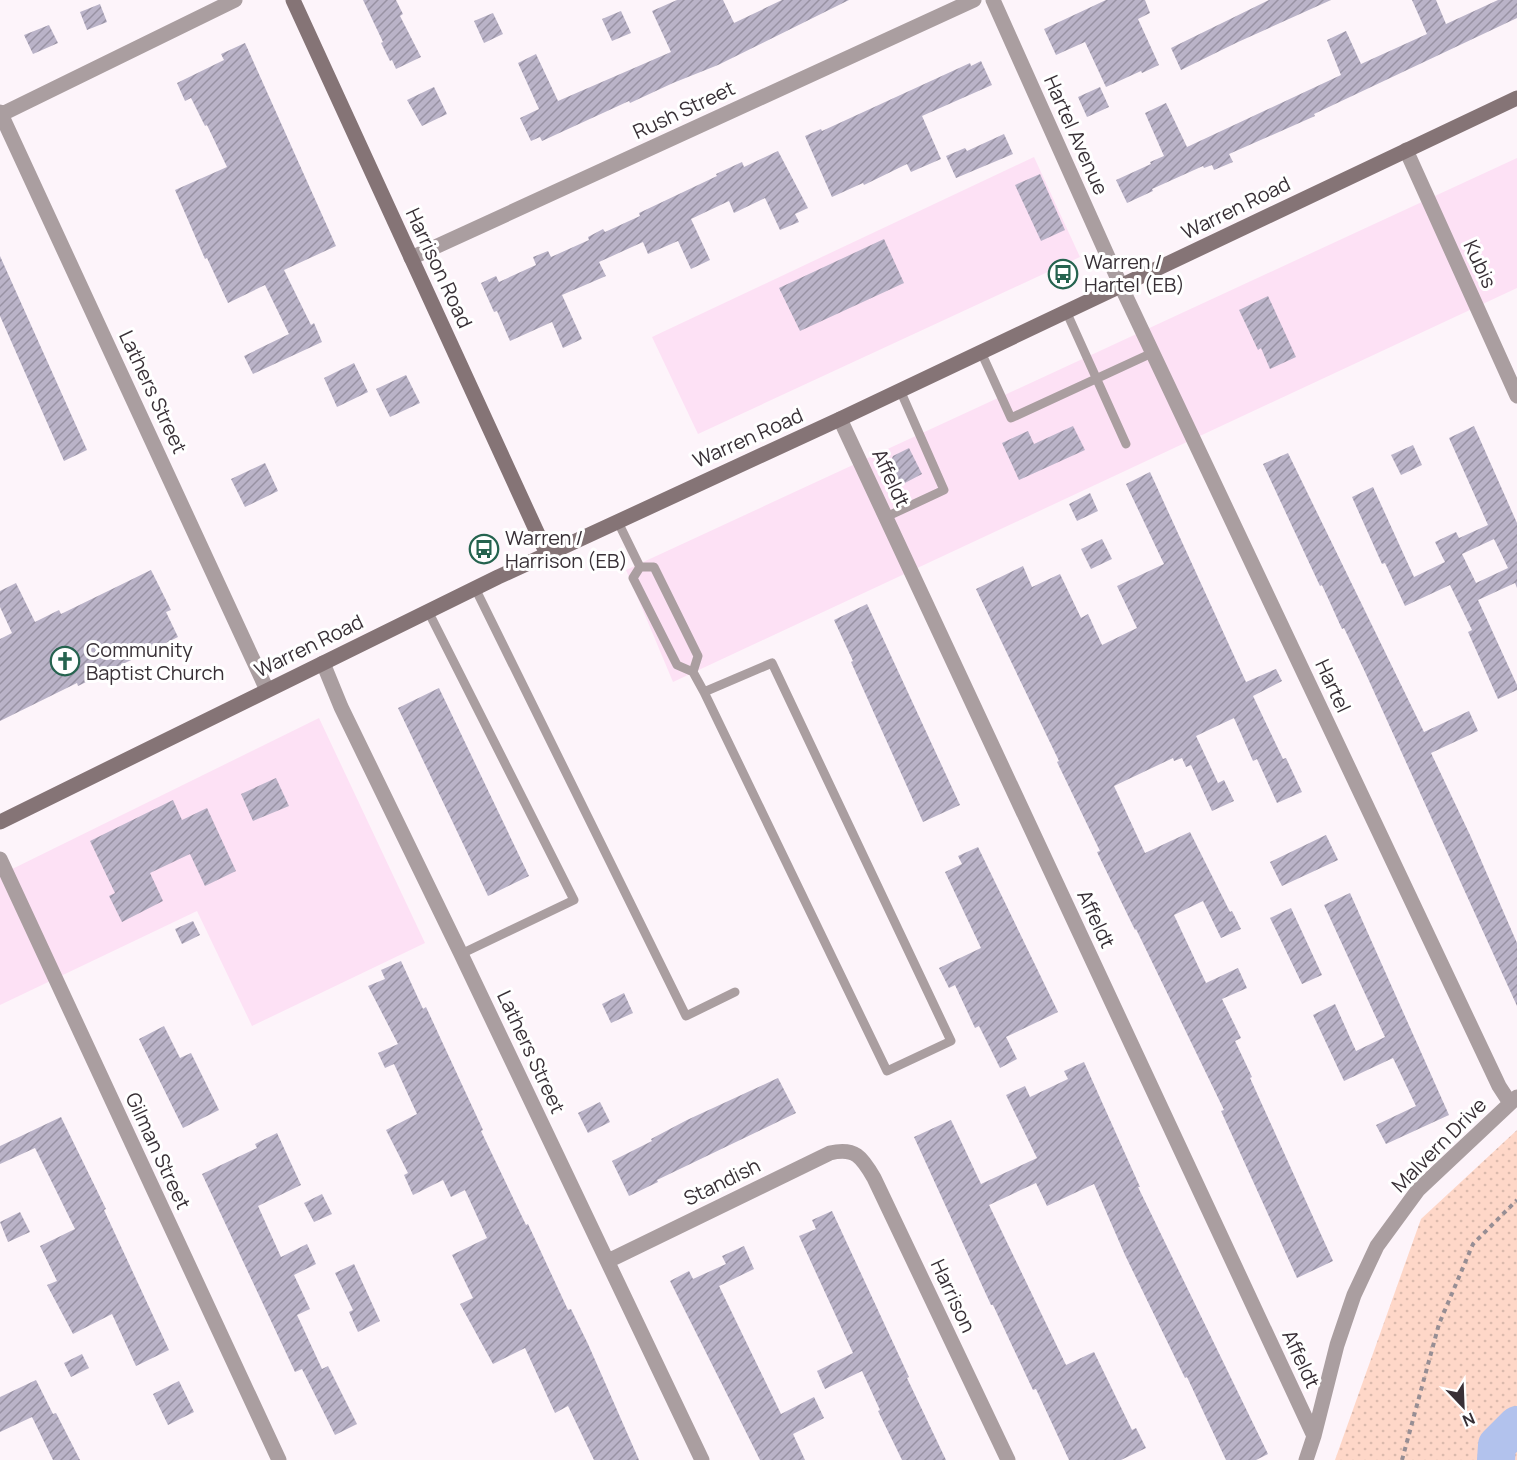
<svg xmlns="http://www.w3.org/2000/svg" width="1517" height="1460" font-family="Manrope,sans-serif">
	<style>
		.built { fill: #fde1f5 }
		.park { fill: url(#park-dots) }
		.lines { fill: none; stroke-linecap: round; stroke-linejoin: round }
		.river { stroke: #b2c2ed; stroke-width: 38 }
		.building { fill: url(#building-hatch); fill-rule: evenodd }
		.path { stroke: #978e94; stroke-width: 4; stroke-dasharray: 4.5 4.5; stroke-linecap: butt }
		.lane { stroke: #aa9ea0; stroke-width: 9 }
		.street { stroke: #aa9ea0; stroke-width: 15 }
		.secondary { stroke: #857476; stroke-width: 15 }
		.labels { text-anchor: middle; stroke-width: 6; stroke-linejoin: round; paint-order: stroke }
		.street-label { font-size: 20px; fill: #383036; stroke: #fff }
		.poi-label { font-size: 20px; fill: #383036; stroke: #fff; text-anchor: start }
	</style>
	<defs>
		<pattern id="park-dots" width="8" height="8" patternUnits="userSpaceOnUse" patternTransform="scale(1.5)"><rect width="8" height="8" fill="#fed7c8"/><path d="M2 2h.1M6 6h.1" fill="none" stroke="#dab9ac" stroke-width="1.8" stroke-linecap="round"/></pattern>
		<pattern id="building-hatch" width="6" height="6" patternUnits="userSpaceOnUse" patternTransform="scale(1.5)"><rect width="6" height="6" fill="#bab3c8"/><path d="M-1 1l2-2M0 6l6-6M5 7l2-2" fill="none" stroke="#9892a3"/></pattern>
	</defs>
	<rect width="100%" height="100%" fill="#fdf4fa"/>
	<path class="built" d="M1034 157 1080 257 698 434 652 337Z
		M1517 158V288L673 682 626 570Z
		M319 718 425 943 252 1026 197 911 0 1005V875Z"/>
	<path class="park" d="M1517 1130V1460H1335L1421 1219Z"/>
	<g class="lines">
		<path class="river" d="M1496 1460 1497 1445 1517 1425"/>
	</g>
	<path class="building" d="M363 0H396L403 14 400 16 421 57 396 69 392 60 390 61 381 43 383 42Z
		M677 0H723L734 23 782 0H849L718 65 673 83 630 103 629 101 542 141 540 137 531 141 520 118 539 109 518 63 536 54 558 101 671 52 652 11Z
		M1106 0H1145L1150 13 1138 19 1159 65 1142 73 1141 71 1106 87 1085 42 1056 55 1044 29Z
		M1269 0H1331L1238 42 1181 70 1171 48Z
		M1412 0H1436L1446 24 1498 0H1517V18L1314 114 1315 116 1229 154 1233 162 1214 170 1212 165 1204 168 1203 166 1152 189 1153 191 1127 203 1116 180 1151 164 1150 162 1164 156 1145 113 1166 103 1187 147 1341 75 1327 40 1346 31 1361 64 1427 34Z
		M100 4 107 22 87 30 80 12Z
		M621 11 631 33 612 41 602 19Z
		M493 13 503 34 484 43 474 21Z
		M49 25 58 43 33 54 24 35Z
		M245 43 336 246 284 270 311 325 314 323 322 342 253 374 244 356 289 334 265 285 228 303 207 258 205 259 175 190 227 167 207 125 205 126 191 98 185 101 177 83 224 60 221 54Z
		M981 61 992 85 922 116 941 159 911 172 907 164 864 185 863 183 832 197 805 136 821 129 822 131 970 63 971 66Z
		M434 87 447 114 422 126 407 100Z
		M1100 87 1109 107 1087 117 1078 97Z
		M1004 134 1013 154 956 178 946 156 965 148 967 151Z
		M778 151 808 208 795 214 799 222 780 230 765 198 734 213 729 201 691 219 710 260 691 269 678 241 648 254 643 242 599 262 606 276 562 295 582 339 563 348 552 322 510 341 497 311 494 312 481 283 496 276 499 282 536 265 533 257 548 251 551 257 589 240 588 237 603 229 605 232 640 216 639 213 717 176 716 174 742 162 744 167Z
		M1040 174 1065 230 1041 241 1015 185Z
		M884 239 904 283 800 331 779 288Z
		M0 256 87 450 64 461 0 316Z
		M1268 296 1296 357 1270 369 1261 348 1258 350 1239 310Z
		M354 363 368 392 337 407 324 378Z
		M406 375 420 403 390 417 376 389Z
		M1073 426 1085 450 1019 480 1002 443 1028 431 1034 444Z
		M1474 426 1517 523V588L1515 583 1478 600 1517 685V690L1498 699 1468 632 1472 630 1450 585 1405 606 1385 563 1382 564 1352 497 1373 487 1414 577 1445 562 1435 542 1456 532 1459 538 1488 525 1449 438ZM1494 539 1508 568 1476 583 1462 554Z
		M1413 445 1422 465 1401 475 1391 455Z
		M909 448 922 474 901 485 890 463 893 456Z
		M1288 453 1424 732 1469 711 1478 731 1431 753 1470 835 1517 943V1006L1365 672 1344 628 1342 629 1322 585 1320 586 1263 464Z
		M265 463 278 491 245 507 231 479Z
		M1150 472 1246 682 1276 669 1282 681 1253 696 1283 759 1286 758 1302 792 1277 803 1257 759 1253 761 1234 718 1196 736 1218 783 1224 780 1234 801 1212 811 1191 765 1186 767 1182 758 1174 761 1173 758 1114 786 1145 853 1190 832 1230 912 1232 911 1241 929 1221 938 1203 901 1174 915 1206 983 1238 968 1247 988 1222 999 1241 1038 1235 1041 1252 1077 1250 1078 1333 1261 1297 1278 1221 1111 1224 1110 1136 929 1135 930 1114 887 1097 852 1100 851 1057 762 1059 761 976 589 1023 566 1032 587 1060 574 1081 618 1088 614 1102 645 1137 628 1117 586 1164 564 1126 484Z
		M1090 493 1098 511 1077 521 1069 504Z
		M1102 539 1112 559 1091 569 1081 549Z
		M151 570 171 610 166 612 178 637 78 686 77 683 0 721V639L12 633 0 607V591L16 583 35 622 59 610 61 614Z
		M867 604 960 805 923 822 851 662 853 661 834 620Z
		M439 688 529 876 488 896 398 708Z
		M276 778 289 806 253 821 241 794Z
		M173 800 182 820 207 808 236 871 205 886 190 854 150 873 163 901 122 922 109 896 115 893 90 841Z
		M1326 835 1338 860 1282 886 1270 862Z
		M978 847 1058 1012 1006 1037 1017 1059 1000 1068 979 1026 975 1028 955 985 949 988 939 968 981 948 945 872 962 864 958 856Z
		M1350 893 1449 1115 1386 1144 1376 1125 1416 1106 1393 1058 1344 1081 1313 1015 1335 1004 1356 1051 1385 1037 1324 905Z
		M1291 908 1322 975 1302 984 1270 918Z
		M193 921 200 935 182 944 175 929Z
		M401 961 423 1009 426 1007 483 1130 481 1131 526 1225 528 1224 568 1310 571 1309 588 1344 639 1460H594L568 1406 555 1413 525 1348 493 1364 460 1304 473 1298 452 1255 487 1238 465 1190 451 1197 443 1180 413 1195 404 1175 408 1173 386 1130 417 1114 394 1064 385 1068 378 1053 398 1044 368 986 385 979 381 970Z
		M624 993 633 1013 611 1023 602 1004Z
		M164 1026 180 1058 191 1053 219 1110 183 1128 139 1039Z
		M1084 1062 1140 1187H1138L1268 1454 1256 1460H1226L1187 1377 1185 1378 1125 1255 1094 1184 1047 1206 1036 1183 989 1205 1066 1365 1094 1352 1132 1430 1136 1428 1146 1448 1121 1460H1069L1036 1389 1033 1390 993 1305H991L914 1137 951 1120 981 1184 1037 1158 1006 1095 1025 1086 1030 1097 1068 1079 1064 1071Z
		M778 1078 796 1113 657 1180 658 1182 629 1196 612 1161 652 1141 651 1139 687 1120Z
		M600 1102 610 1122 588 1133 578 1113Z
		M61 1117 106 1209 104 1210 169 1350 136 1366 112 1314 73 1334 47 1285 57 1281 40 1246 75 1229 35 1148 0 1164V1146Z
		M277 1133 301 1185 258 1206 281 1257 307 1244 316 1264 294 1275 310 1309 297 1315 322 1369 328 1366 357 1424 335 1435 302 1369 295 1372 202 1174 257 1148 255 1144Z
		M322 1194 332 1214 314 1222 304 1203Z
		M832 1211 909 1377 907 1378 946 1460H902L878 1411 880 1410 862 1371 825 1389 817 1371 853 1353 799 1236 816 1229 812 1220Z
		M20 1212 30 1232 8 1242 0 1222Z
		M744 1246 754 1269 719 1286 781 1414 814 1397 824 1418 793 1434 805 1460H760L670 1281 689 1271 693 1279 726 1264 722 1256Z
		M354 1264 380 1321 358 1332 349 1312 353 1310 335 1273Z
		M82 1354 89 1368 71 1377 64 1363Z
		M36 1380 53 1414 56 1413 80 1460H53L32 1417 0 1432V1397Z
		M179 1381 194 1412 168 1425 153 1394Z"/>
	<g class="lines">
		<path class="path" d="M1402 1460 1439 1324 1473 1244 1517 1200"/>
		<path class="lane" d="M1066 311 1126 444
			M981 352 1011 418 1152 353
			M886 517 944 490 900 390
			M617 520 640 567
			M640 567 633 578 677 665 693 672 704 692 887 1071 951 1041 772 663 704 692
			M640 567H654L698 656 693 672
			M475 588 686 1016 735 992
			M428 611 574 900 461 954"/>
		<path class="street" d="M993 0 1121 286 1499 1086 1510 1103
			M0 112 267 690
			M0 115 235 0
			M1406 150 1517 396
			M411 258 974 0
			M840 419 1314 1436
			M323 663 341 707 461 954 702 1460
			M0 859 279 1460
			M608 1261 830 1153C855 1147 862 1157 874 1178L1008 1460
			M1306 1460 1314 1436 1337 1345 1354 1295 1377 1246 1418 1190 1517 1097"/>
		<path class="secondary" d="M293 0 547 554
			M0 822 498 577 840 419 1517 98"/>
	</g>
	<defs>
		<g id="bus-ring" transform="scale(1.5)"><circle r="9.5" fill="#fff" stroke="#25634f" stroke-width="1.5"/><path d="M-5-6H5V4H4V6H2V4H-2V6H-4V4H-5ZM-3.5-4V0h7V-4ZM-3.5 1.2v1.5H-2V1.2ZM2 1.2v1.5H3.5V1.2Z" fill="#25634f"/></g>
		<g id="church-ring" transform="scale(1.5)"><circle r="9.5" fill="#fff" stroke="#25634f" stroke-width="1.5"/><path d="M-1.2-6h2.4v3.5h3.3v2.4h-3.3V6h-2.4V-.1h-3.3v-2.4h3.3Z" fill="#25634f"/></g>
	</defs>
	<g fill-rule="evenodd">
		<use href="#bus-ring" x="1063" y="274"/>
		<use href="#bus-ring" x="484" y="549"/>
		<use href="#church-ring" x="65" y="661"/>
	</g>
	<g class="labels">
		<g class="street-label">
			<text transform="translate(684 110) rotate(-25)" y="7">Rush Street</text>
			<text transform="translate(1076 135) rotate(66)" y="7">Hartel Avenue</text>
			<text transform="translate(1236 208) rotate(-26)" y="7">Warren Road</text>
			<text transform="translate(1480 264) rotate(65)" y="7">Kubis</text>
			<text transform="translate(439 268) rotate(65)" y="7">Harrison Road</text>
			<text transform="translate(153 392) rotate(65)" y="7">Lathers Street</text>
			<text transform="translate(748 438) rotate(-24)" y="7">Warren Road</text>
			<text transform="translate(891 478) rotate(65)" y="7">Affeldt</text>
			<text transform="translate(309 646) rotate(-26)" y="7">Warren Road</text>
			<text transform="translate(1333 686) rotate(65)" y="7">Hartel</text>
			<text transform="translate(1096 919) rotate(65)" y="7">Affeldt</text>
			<text transform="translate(531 1052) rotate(65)" y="7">Lathers Street</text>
			<text transform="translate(1439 1145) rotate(-45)" y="7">Malvern Drive</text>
			<text transform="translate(158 1151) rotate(65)" y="7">Gilman Street</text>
			<text transform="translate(722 1182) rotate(-26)" y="7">Standish</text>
			<text transform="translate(953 1296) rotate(65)" y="7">Harrison</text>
			<text transform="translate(1301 1359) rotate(65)" y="7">Affeldt</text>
		</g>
		<g class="poi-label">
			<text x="1084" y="269">Warren /<tspan x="1084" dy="23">Hartel (EB)</tspan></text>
			<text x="505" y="545">Warren /<tspan x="505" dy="23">Harrison (EB)</tspan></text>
			<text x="86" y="657">Community<tspan x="86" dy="23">Baptist Church</tspan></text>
		</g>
	</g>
	<g transform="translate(1463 1406) rotate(157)" stroke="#ffffff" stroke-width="4.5" paint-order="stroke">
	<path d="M0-4.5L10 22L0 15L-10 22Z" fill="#383036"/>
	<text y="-9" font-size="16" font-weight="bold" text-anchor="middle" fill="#383036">N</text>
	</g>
</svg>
